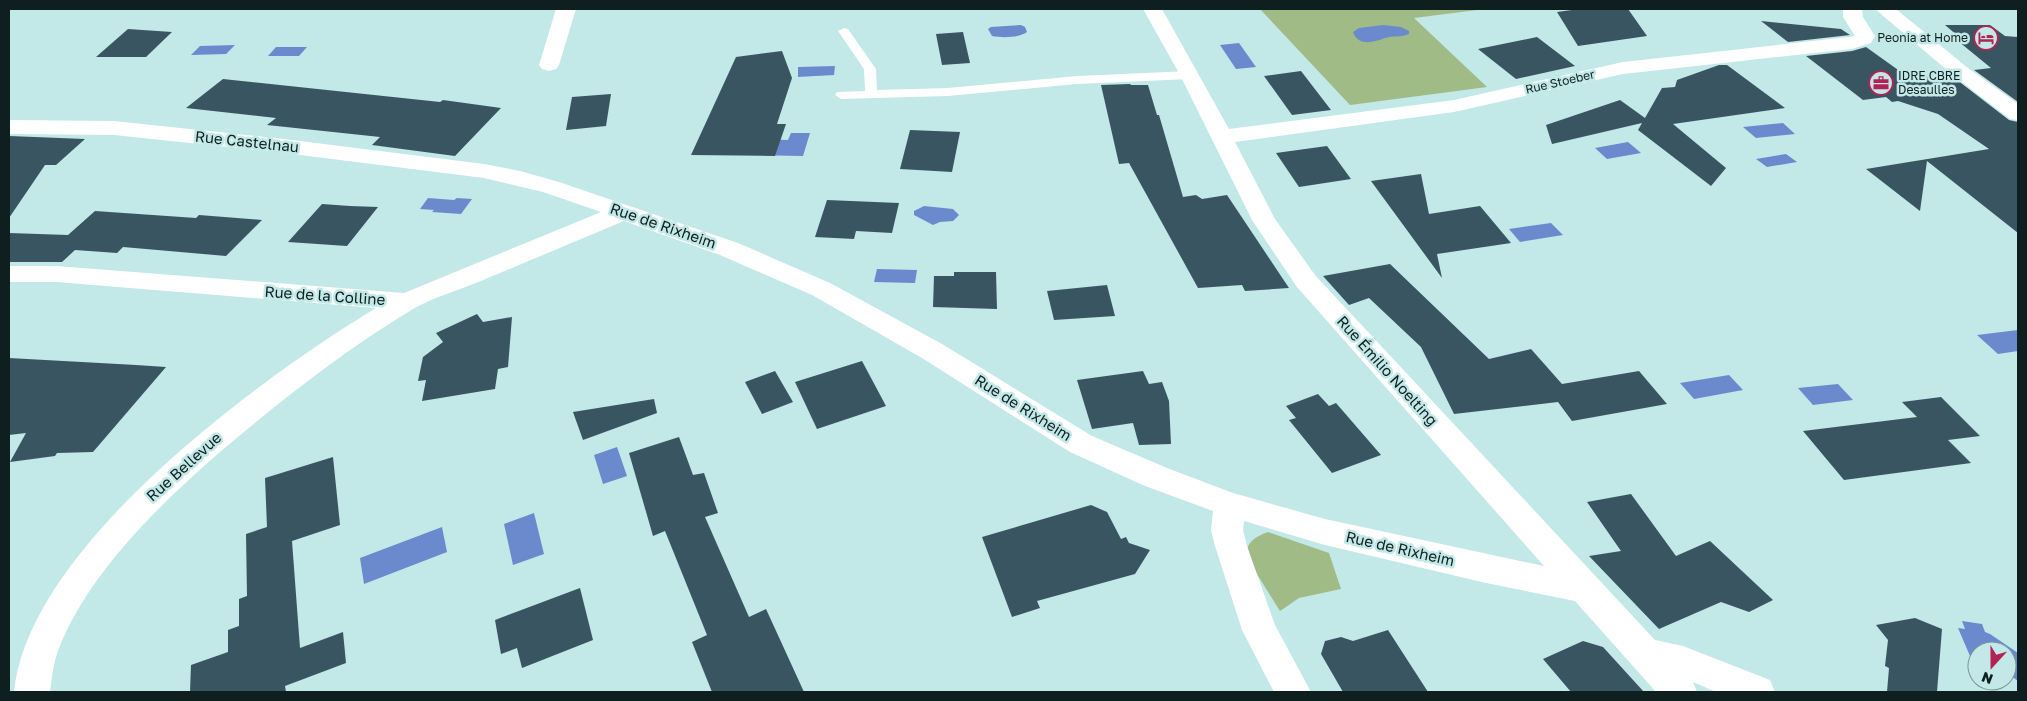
<svg xmlns="http://www.w3.org/2000/svg" width="2027" height="701" font-family="'Golos Text',sans-serif">
	<style>
		.green { fill: #a1bb86 }
		.water { fill: #6b8ace }
		.building { fill: #3a5562 }
		.lines { fill: none; stroke-linecap: round; stroke-linejoin: round }
		.lane { fill: #fff; fill-rule: evenodd }
		.street { fill: #fff; fill-rule: evenodd }
		.secondary { fill: #fff; fill-rule: evenodd }
		.labels { text-anchor: middle; stroke-width: 5; stroke-linejoin: round; paint-order: stroke }
		.far-poi-label { font-size: 12px; fill: #0f1e1e; stroke: #c2e8e8; text-anchor: end }
		.far-street-label { font-size: 12px; fill: #0f1e1e; stroke: #c2e8e8 }
		.street-label { font-size: 15px; fill: #0f1e1e; stroke: #c2e8e8 }
	</style>
	<rect width="100%" height="100%" fill="#c2e8e8"/>
	<path class="green" d="M1260 9H1485L1414 18 1487 87 1350 105Z
		M1268 532 1329 553 1341 589 1299 598 1280 611 1247 558C1245 543 1254 537 1268 532Z"/>
	<path class="water" d="M1021 25 1025 27 1027 32C1019 38 1001 38 992 36L988 29 991 27Z
		M1383 25 1401 27 1409 31V34C1399 38 1394 35 1385 38 1375 42 1358 47 1353 32L1359 28Z
		M1239 43 1256 67 1236 69 1220 45Z
		M235 45 226 54 191 55 200 46Z
		M276 47H307L299 56H268Z
		M835 66 834 75 798 77V67Z
		M1783 123 1795 134 1756 138 1743 127Z
		M791 133H810L803 156 751 155 757 139 788 140Z
		M1628 142 1641 153 1607 159 1595 148Z
		M1786 154 1797 162 1767 167 1756 159Z
		M428 198 454 200 457 198 472 199 461 214 432 212 434 210 420 209Z
		M924 206 953 209 959 215 953 221 940 222 933 225 914 215V211Z
		M1551 223 1563 235 1520 242 1509 229Z
		M877 269 917 270 915 283 874 282Z
		M2018 330V351L1998 354 1977 335Z
		M1729 375 1743 390 1694 399 1680 383Z
		M1838 384 1853 400 1813 405 1798 388Z
		M617 447 627 476 603 484 594 455Z
		M534 513 544 554 513 565 504 524Z
		M442 527 447 552 364 584 360 558Z
		M1962 621 1982 624 1985 632 1990 634 2018 653V681L2007 673V651H1977V658L1970 656 1958 628 1965 629Z"/>
	<path class="building" d="M1579 9H1628L1647 36 1578 46 1557 12Z
		M1761 21 1841 29 1850 35 1788 42Z
		M1945 25H1990L2005 36 2018 37V102L1974 70 1991 68 1958 41 1965 42Z
		M128 29 172 32 146 57H96Z
		M963 32 970 63 942 65 936 34Z
		M1537 37 1575 66 1516 79 1478 49Z
		M1866 47 1908 77 1948 73 2009 120 2018 122V233L1927 161 1920 211 1866 169 1989 149 1938 114 1898 101 1892 102 1886 97 1863 100 1806 56 1852 51Z
		M782 51 792 78 777 124H786L775 156 691 155 736 57Z
		M1719 65H1727L1785 108 1673 124 1726 168 1711 186 1638 130 1642 123 1552 144 1546 125 1620 100 1645 118 1662 88 1675 87 1677 80Z
		M1301 71 1331 110 1292 115 1264 76Z
		M223 79 440 102 443 100 501 108 455 156 372 145 380 137 267 125 276 118 186 108Z
		M1130 84 1131 85H1148L1157 115H1159L1183 197 1196 195 1202 199 1227 195 1289 288 1245 291 1242 285 1198 288 1129 163 1119 164 1101 85Z
		M611 94 606 126 566 130 572 97Z
		M910 130 960 132 952 172 900 169Z
		M9 136 85 139 56 165H45L9 218Z
		M1327 146 1351 179 1299 187 1276 153Z
		M1421 174 1429 214 1480 206 1511 243 1437 254 1442 278 1371 181Z
		M827 200 899 203 892 233 856 231 854 239 815 237Z
		M322 204 350 206 378 207 347 246 288 242Z
		M95 211 196 218 199 215 262 220 226 256 123 247 117 253 75 250 62 262H9V233L68 235Z
		M1390 264 1489 359 1531 349 1562 384 1639 371 1667 404 1572 421 1558 402 1454 414 1421 347 1369 298 1349 305 1323 276Z
		M954 272H996L997 309 933 307 934 276H954Z
		M1107 285 1115 316 1054 320 1047 291Z
		M477 314 483 322 512 317 508 367 498 369 495 389 422 401 426 380 418 381 423 357 443 342 436 333Z
		M9 358 136 365 166 367 93 452 57 453 55 456 10 462 26 433 9 435Z
		M862 361 886 406 817 429 795 382Z
		M775 371 793 402 762 414 745 382Z
		M1143 371 1149 384 1162 382 1169 401 1171 444 1139 445 1133 423 1092 429 1077 380Z
		M1318 394 1329 406 1336 403 1381 455 1332 473 1289 420 1296 418 1286 406Z
		M1941 397 1980 436 1948 440 1971 463 1844 480 1803 431 1917 417 1902 402Z
		M654 399 657 413 583 440 573 412Z
		M679 437 693 475 704 473 718 513 705 517 749 617 766 609 804 692H712L692 642 707 635 665 531 653 536 629 453Z
		M333 457 340 525 292 541 300 648 343 632 346 663 285 686 286 692H190L191 665 228 652V630L239 626V599L247 596 246 534 267 527 265 478Z
		M1631 494 1676 556 1710 541 1773 600 1749 612 1721 602 1659 629 1589 556 1621 551 1587 502Z
		M1091 505 1107 512 1121 539 1126 537 1129 543 1150 550 1135 574 1037 601 1040 608 1012 617 982 537Z
		M580 588 593 640 522 668 517 648 501 654 495 620Z
		M1915 618 1942 629 1937 692H1887L1889 668 1885 666 1888 640 1876 625Z
		M1388 630 1428 692H1343L1321 654 1325 641 1341 637 1353 641Z
		M1583 641 1603 647 1644 692H1571L1543 659Z"/>
	<g class="lines">
		<path class="lane" d="M844 28 848 29 876 69 877 90 948 88 1077 76 1190 71 1196 75 1190 79 1077 84 948 96 841 99 835 95 837 92 865 91 864 69 838 31Z"/>
		<path class="street" d="M556 9H576L559 65 556 69 549 71 542 69 539 65Z
			M1143 9H1162L1229 129 1454 100 1623 62 1849 37 1855 36 1843 17V9H1862L1863 17 1875 36 1871 43 1852 49 1623 74 1454 112 1235 142 1275 219 1315 275 1655 640 1683 646 1770 680 1775 692H1716L1693 682 1697 692H1656L1575 601 1486 583 1325 545 1244 521 1243 530 1247 546 1275 625 1311 692H1274L1242 630 1215 546 1211 530 1213 511 1145 486 1070 452 922 358 812 295 720 255 624 221C576 241 529 261 481 281 459 290 434 297 413 309 358 342 306 381 256 422 185 480 91 563 58 651 53 664 52 678 50 692H14C28 547 259 379 376 308L56 282H9V266H56L404 293 601 212 543 192 484 178 276 152 114 135 9 134V120L114 121 276 138 484 164 520 171 559 182 738 243 830 283 942 344 1092 436 1167 468 1233 493 1325 519 1544 566 1297 287 1252 220 1180 75Z"/>
		<path class="secondary" d="M1875 9H1896L1968 68 2018 104V120L2010 119 1954 76Z"/>
	</g>
	<defs>
		<g id="hotel-ring" transform="scale(1.25)"><circle r="9.5" fill="#c2e8e8" stroke="#b22354" stroke-width="1.5"/><path d="M-6-4.5h1.5V1H6V5H4.5V3h-9V5H-6ZM-4 0a1.8 1.8 0 1 1 3.6 0ZM.5 0V-2.5h3Q6-2.5 6 0Z" fill="#b22354"/></g>
		<g id="office-ring" transform="scale(1.25)"><circle r="9.5" fill="#c2e8e8" stroke="#b22354" stroke-width="1.5"/><path d="M-6-3h4V-5.5h4V-3h4V5H-6ZM-1-4.5V-3h2v-1.5ZM-6 0V1H6V0Z" fill="#b22354"/></g>
	</defs>
	<g fill-rule="evenodd">
		<use href="#hotel-ring" x="1986" y="38"/>
		<use href="#office-ring" x="1881" y="83"/>
	</g>
	<g class="labels">
		<g class="far-poi-label">
			<text x="1968" y="42">Peonia at Home</text>
			<text x="1898" y="80" text-anchor="start">IDRE CBRE<tspan x="1898" dy="14">Desaulles</tspan></text>
		</g>
		<g class="far-street-label">
			<text transform="translate(1560 82) rotate(-13)" y="4">Rue Stoeber</text>
		</g>
		<g class="street-label">
			<text transform="translate(247 142) rotate(6)" y="5">Rue Castelnau</text>
			<text transform="translate(663 226) rotate(19)" y="5">Rue de Rixheim</text>
			<text transform="translate(325 296) rotate(4)" y="5">Rue de la Colline</text>
			<text transform="translate(1387 371) rotate(48)" y="5">Rue Émilio Noelting</text>
			<text transform="translate(1023 408) rotate(32)" y="5">Rue de Rixheim</text>
			<text transform="translate(184 467) rotate(-42)" y="5">Rue Bellevue</text>
			<text transform="translate(1400 549) rotate(13)" y="5">Rue de Rixheim</text>
		</g>
	</g>
	<rect width="2027" height="701" fill="none" stroke="#0f1e1e" stroke-width="20"/>
	<g transform="translate(1992 666) rotate(201)"><circle r="24" fill="#c2e8e8" stroke="#7a9797"/>
	<path d="M0-4L9 19L0 12L-9 19Z" fill="#b22354"/>
	<text y="-8" font-size="14" font-weight="bold" text-anchor="middle" fill="#0f1e1e">N</text>
	</g>
</svg>
